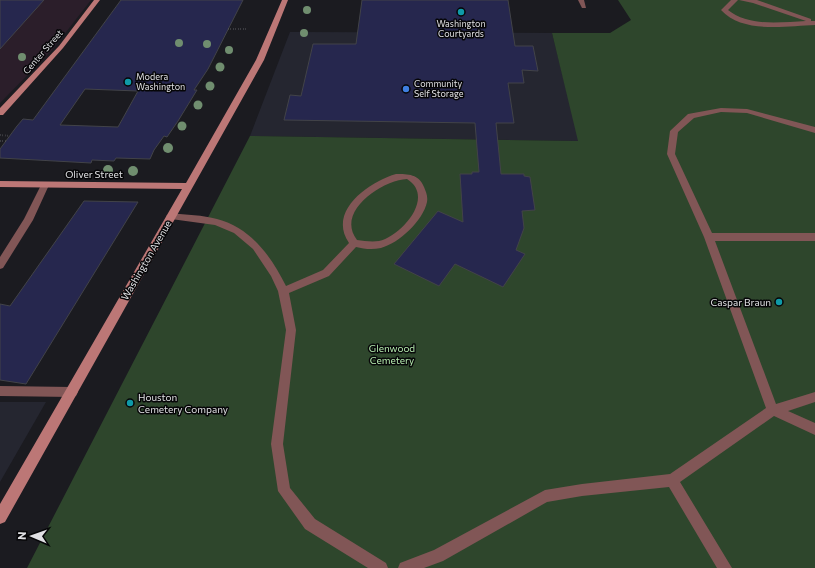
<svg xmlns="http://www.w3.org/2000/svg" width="815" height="568" font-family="Commissioner,sans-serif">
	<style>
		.built { fill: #252630 }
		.industrial { fill: #2b1e2a }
		.green { fill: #2e462c }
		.building { fill: #26274e; stroke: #424348; fill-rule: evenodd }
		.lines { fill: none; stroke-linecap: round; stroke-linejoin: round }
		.path { stroke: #5c5c60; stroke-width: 2; stroke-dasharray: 0.5 2; stroke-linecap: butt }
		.lane { fill: #815656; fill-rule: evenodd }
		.street { fill: #815656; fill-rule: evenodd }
		.secondary { fill: #bc7776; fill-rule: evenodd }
		.tree { fill: #708e6f }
		.culture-dot { fill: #0f9aa8; stroke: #060608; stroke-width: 1.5 }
		.shop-dot { fill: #3f7fe0; stroke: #060608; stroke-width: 1.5 }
		.labels { text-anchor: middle; stroke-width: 3; stroke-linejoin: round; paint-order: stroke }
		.far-poi-label { font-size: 9px; fill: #e0e0e3; stroke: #060608; text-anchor: start }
		.far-street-label { font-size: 9px; fill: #e0e0e3; stroke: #060608 }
		.street-label { font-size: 10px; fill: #e0e0e3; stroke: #060608 }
		.poi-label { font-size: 10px; fill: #e0e0e3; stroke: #060608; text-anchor: end }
		.park-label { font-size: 10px; fill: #b6ecaf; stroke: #060608 }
	</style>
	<rect width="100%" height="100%" fill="#1b1b20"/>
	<path class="built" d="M290 32 552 33 579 141 250 136Z
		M0 402H46L0 482Z"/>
	<path class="industrial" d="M0 0H91L52 50 0 103Z"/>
	<path class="green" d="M618 0H815V568H27L250 136 578 141 552 33H610L631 20Z"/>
	<path class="building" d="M0 0H44L0 49Z
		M121 0H243L208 69 194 90H197L178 121 167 137 164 136 154 150 150 159 116 158 114 161 92 160 91 163 0 158V149L17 126 23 119 33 120ZM85 89 138 91 118 127 60 125Z
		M362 0H508L515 46H533L538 71 522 70 524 83H508L514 123H496L501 174H524V176L530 177 535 210 522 211 524 228 516 250 525 254 503 287 455 264 439 286 394 264 438 211 463 222 460 174H472V172H479L475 123 284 120 290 95 301 96 313 44H356Z
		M84 201 138 202 26 384 0 380V304L10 306Z"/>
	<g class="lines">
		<path class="path" d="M228 29H246
			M0 135 10 136
			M0 141H6"/>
		<path class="lane" d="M578 0H584L586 8H582Z
			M731 0H738L728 10C749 27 781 22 806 21L753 3 739 0H757L811 19V21H815V25C786 26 743 34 721 10Z
			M721 108 747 109 815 127V133L747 113 721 112 694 118 678 132 675 154 712 233H815V241H715L776 404 815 392V402L788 411 815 423V435L774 416 680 482 732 568H717L669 487 582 496 547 502 443 561 424 568H398L400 563 434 550 545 490 582 484 670 474 766 408 704 237 667 154 670 131 688 114Z
			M396 174C408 174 419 174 424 187 426 192 428 196 427 202 423 221 399 243 381 248 372 250 364 249 356 247L329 276 289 293 296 330 283 444 290 488 315 519 386 563 388 568H368L305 529 278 491 271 444 286 330 278 291 271 276 253 249 234 233 215 225 171 219 166 216 171 213C186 215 203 215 217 219 251 228 271 256 286 286L323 270 349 243C327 211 369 182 396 174ZM407 179C436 197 401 236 379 241 372 242 364 241 357 240 335 212 382 180 407 179Z
			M45 182 49 185 33 220 3 268 0 269V257L24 219 42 183Z"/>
		<path class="street" d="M0 386 72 387 76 388 78 392 76 396 72 397 0 396Z"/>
		<path class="secondary" d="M94 0H100L63 48 3 115H0V108L59 46Z
			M282 0H288L264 60 5 522 0 524V504L182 189 0 187V181L186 183 256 60Z"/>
	</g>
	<g class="tree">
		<circle cx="307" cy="10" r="4"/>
		<circle cx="304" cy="33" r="4"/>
		<circle cx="179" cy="43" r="4"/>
		<circle cx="207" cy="44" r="4"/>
		<circle cx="229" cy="50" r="4"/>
		<circle cx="22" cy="57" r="4"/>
		<circle cx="220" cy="67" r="4.5"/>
		<circle cx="210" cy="86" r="4.5"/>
		<circle cx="198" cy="105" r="4.5"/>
		<circle cx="182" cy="126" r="4.5"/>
		<circle cx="168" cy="148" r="5"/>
		<circle cx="108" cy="170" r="5"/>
		<circle cx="133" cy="171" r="5"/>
	</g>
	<g class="culture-dot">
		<circle cx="461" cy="12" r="4"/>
		<circle cx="128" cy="82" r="4"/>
		<circle cx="779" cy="302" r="4"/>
		<circle cx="130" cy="403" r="4"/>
	</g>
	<circle class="shop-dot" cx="406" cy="89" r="4"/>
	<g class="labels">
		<g class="far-poi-label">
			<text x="461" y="27" text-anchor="middle">Washington<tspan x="461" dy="10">Courtyards</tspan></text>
			<text x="136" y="80">Modera<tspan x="136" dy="10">Washington</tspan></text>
			<text x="414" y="87">Community<tspan x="414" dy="10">Self Storage</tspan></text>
		</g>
		<g class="far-street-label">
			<text transform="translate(43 52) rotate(-49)" y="3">Center Street</text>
		</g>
		<g class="street-label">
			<text x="94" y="178">Oliver Street</text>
			<text transform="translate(146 260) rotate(-60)" y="4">Washington Avenue</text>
		</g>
		<g class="poi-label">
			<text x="771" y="306">Caspar Braun</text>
			<text x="138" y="401" text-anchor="start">Houston<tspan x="138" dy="12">Cemetery Company</tspan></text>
		</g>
		<g class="park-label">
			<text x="392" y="352">Glenwood<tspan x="392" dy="12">Cemetery</tspan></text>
		</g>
	</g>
	<g transform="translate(32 536) rotate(272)" stroke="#060608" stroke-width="3" paint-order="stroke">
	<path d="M0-3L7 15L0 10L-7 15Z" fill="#e0e0e3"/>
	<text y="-6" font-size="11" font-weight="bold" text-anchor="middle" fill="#e0e0e3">N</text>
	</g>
</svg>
